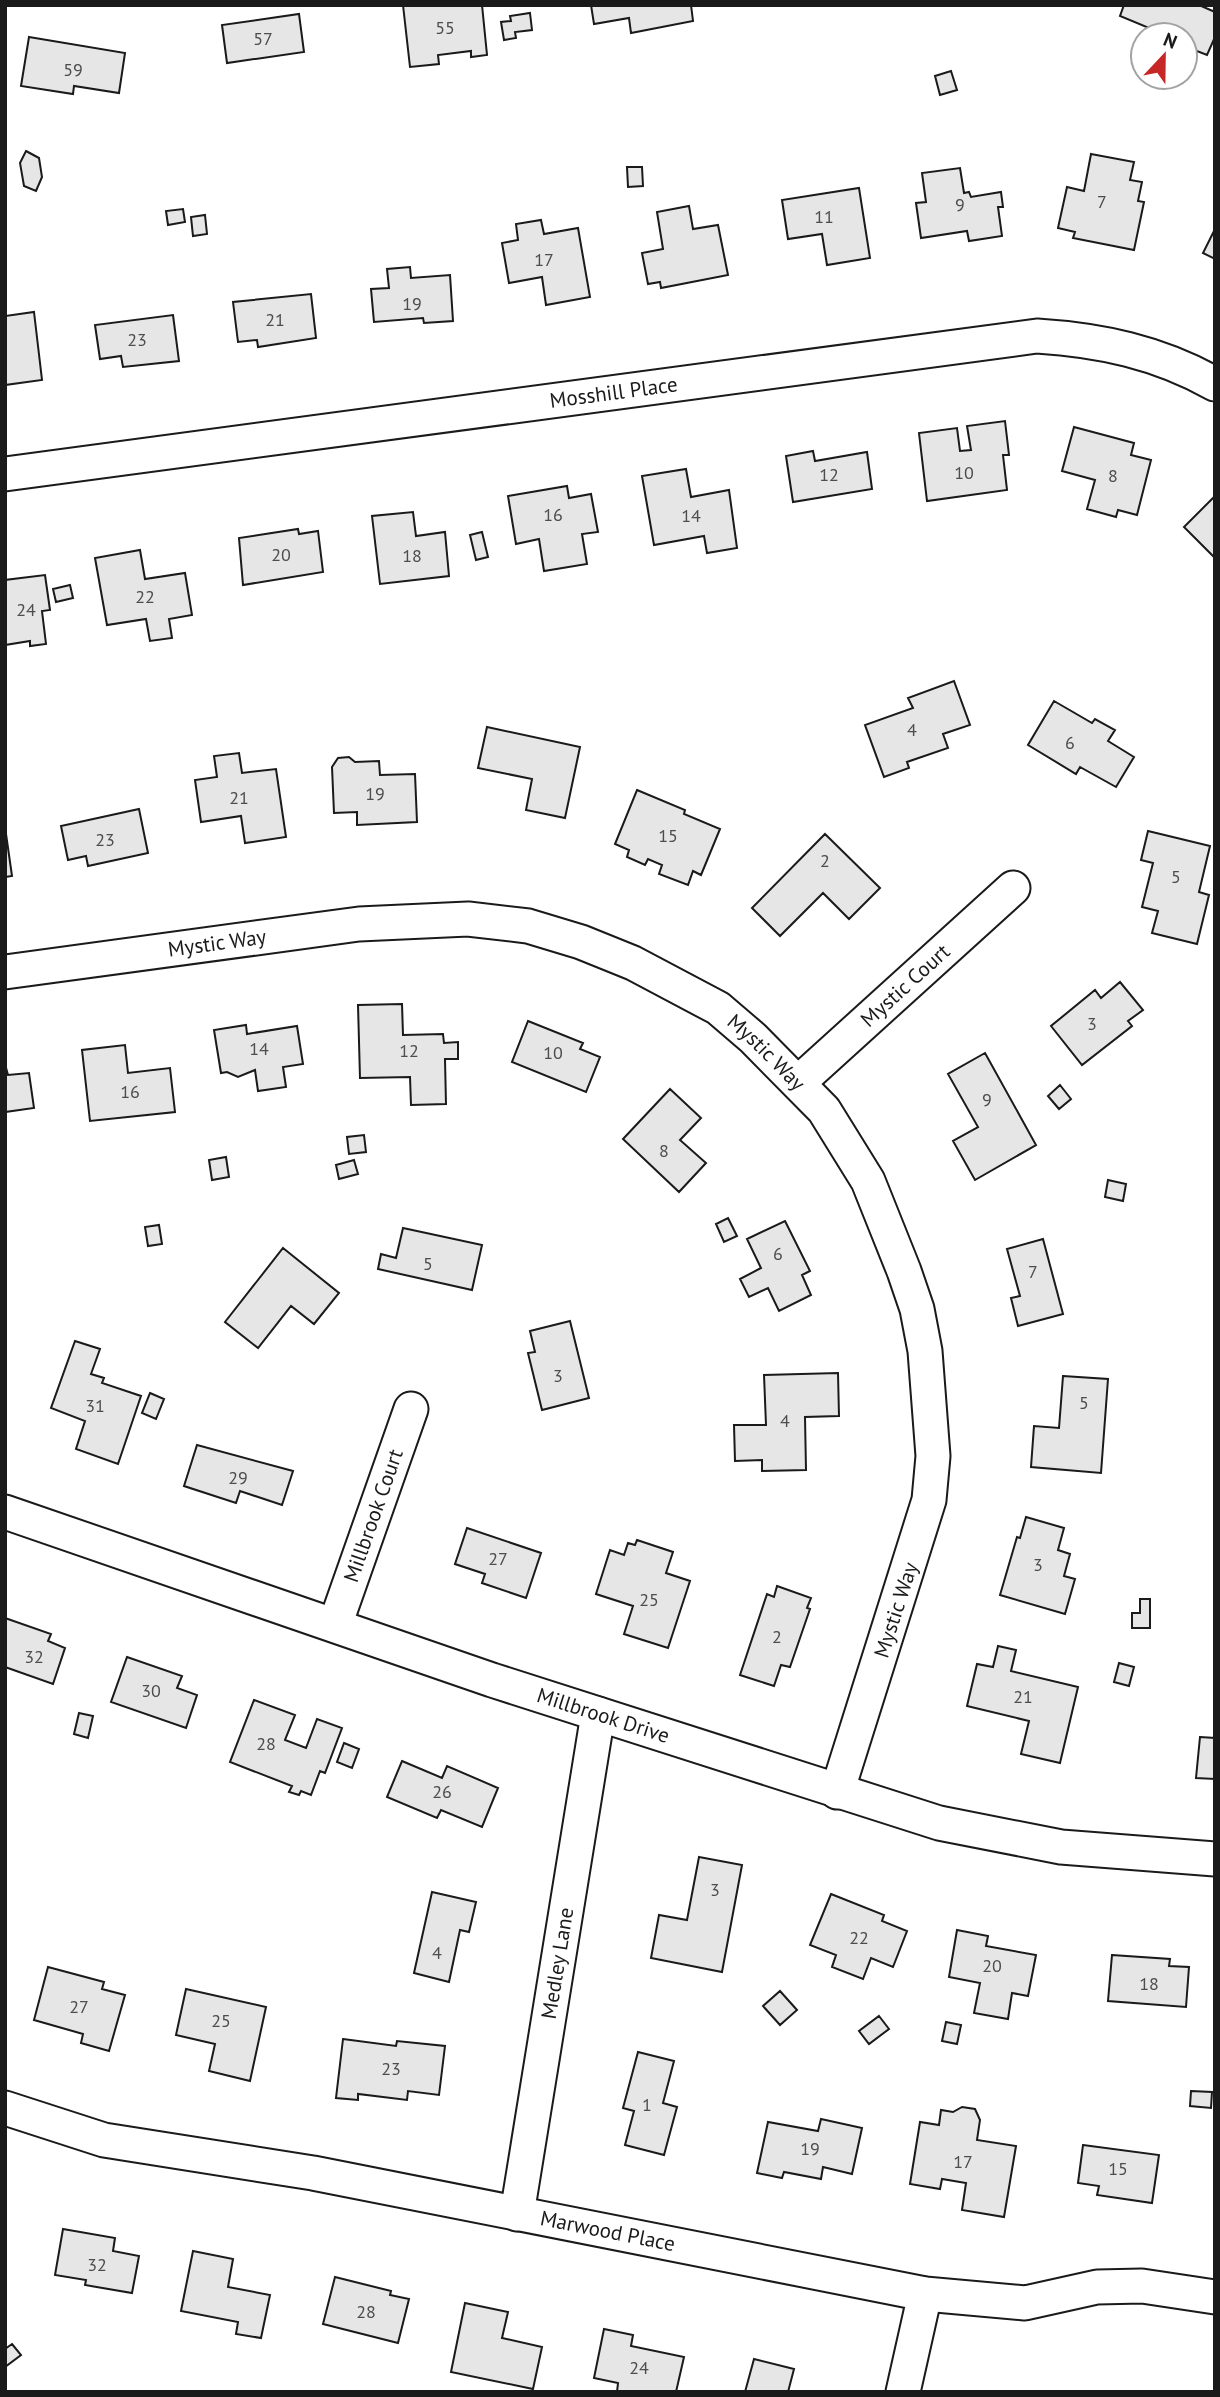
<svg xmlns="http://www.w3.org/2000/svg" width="1220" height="2397" font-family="'PT Sans',sans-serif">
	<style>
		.building { fill: #e6e6e6; stroke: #1a1a1a; stroke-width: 2 }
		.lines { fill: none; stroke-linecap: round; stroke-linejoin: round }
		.minor-casing { stroke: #1a1a1a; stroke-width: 37 }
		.minor { stroke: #fff; stroke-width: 33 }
		.labels { text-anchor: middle; stroke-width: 5; stroke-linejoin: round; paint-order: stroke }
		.number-label { font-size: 18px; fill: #4d4d4d }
		.street-label { font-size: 21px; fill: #1a1a1a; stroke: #fff }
	</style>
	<rect width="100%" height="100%" fill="#fff"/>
	<path class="building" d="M403 5H482L487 55 471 57V51L438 55 439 64 410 67Z
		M591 5H691L693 21 631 33 629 18 594 24Z
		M1124 5H1199L1215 12V37L1207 55 1197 51 1189 68 1185 67V35H1152L1154 30 1120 16Z
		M530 13 532 30 515 32 516 38 504 40 501 22 511 21 510 16Z
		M299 14 304 52 227 63 222 25Z
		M29 37 125 53 119 93 74 86 73 94 21 86Z
		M951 71 957 90 940 95 935 76Z
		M26 151 39 158 42 177 36 191 24 186 20 163Z
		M1091 154 1134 162 1130 180 1142 182 1138 201 1144 202 1134 250 1073 238 1075 232 1058 228 1067 187 1084 191Z
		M627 167H642L643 186 628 187Z
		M960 168 964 193 969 192 971 197 1001 192 1003 207H998L1002 236 969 241 967 231 921 238 916 203 926 202 922 173Z
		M859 188 870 258 827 265 822 234 788 239 782 200Z
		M689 206 693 229 718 225 728 275 661 288 660 282 648 284 642 253 663 249 657 212Z
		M183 209 185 222 168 225 166 211Z
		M205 215 207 234 193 236 191 217Z
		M541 220 544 234 578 228 590 297 546 305 542 277 509 283 502 243 518 240 516 224Z
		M1215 229V259L1203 253Z
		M410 267 411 278 450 275 453 321 424 323 423 318 374 322 371 289 389 288 387 269Z
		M311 294 316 338 258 347 257 340 238 342 233 302Z
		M34 312 42 380 5 385V316Z
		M173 315 179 361 123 367 121 356 100 359 95 325Z
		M1005 421 1009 455H1003L1007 490 927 501 919 433 957 428 960 451 971 450 967 426Z
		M1074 427 1134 443 1131 455 1151 460 1137 515 1118 510 1116 517 1087 509 1095 480 1062 471Z
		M813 451 815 461 867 452 872 489 793 502 786 456Z
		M686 469 691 497 729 490 737 548 707 553 704 536 654 545 642 476Z
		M567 486 569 498 591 494 598 532 582 534 587 564 544 571 539 539 516 544 508 496Z
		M1215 496V558L1184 527Z
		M413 512 416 536 445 532 449 576 380 584 372 516Z
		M298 529 299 534 318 531 323 572 243 585 239 538Z
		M482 532 488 557 476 560 470 535Z
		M140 550 145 579 185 573 192 615 169 619 172 638 150 641 146 619 107 625 95 558Z
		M45 575 50 610 42 611 46 644 30 646V641L5 645V580Z
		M70 585 73 598 56 602 53 589Z
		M954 681 970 725 943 734 948 748 907 762 909 768 884 777 865 725 913 708 908 698Z
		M1054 701 1092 723 1095 719 1115 730 1108 741 1134 757 1116 787 1080 767 1076 774 1028 745Z
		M487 727 580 747 565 818 526 810 532 779 478 768Z
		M239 753 242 773 276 769 286 837 245 843 241 816 201 822 195 780 217 777 214 756Z
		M349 757 355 762 379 761 380 775 415 774 417 822 357 825V812L334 813 332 767 338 758Z
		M637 790 685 810 684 814 720 829 701 875 693 871 688 885 659 874 662 865 648 859 645 865 627 857 629 850 615 844Z
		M139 809 148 853 88 866 86 856 68 860 61 826Z
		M5 827 12 876 5 877Z
		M1148 831 1210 846 1199 892 1209 895 1197 944 1152 933 1158 911 1142 907 1153 863 1141 860Z
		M825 834 880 888 849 919 823 893 780 936 752 908Z
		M1120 982 1143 1010 1128 1021 1132 1026 1082 1065 1051 1026 1095 990 1101 998Z
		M402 1004 403 1035 443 1034 444 1043 458 1042V1059H445L446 1104 411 1105 410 1077 360 1078 358 1005Z
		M528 1021 583 1043 580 1049 600 1057 586 1092 512 1062Z
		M246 1025 247 1034 297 1026 303 1064 283 1067 286 1087 258 1091 255 1070 238 1077 227 1072 221 1073 214 1030Z
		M125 1045 128 1073 170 1068 175 1112 90 1121 82 1050Z
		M985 1053 1036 1145 975 1180 953 1141 978 1127 948 1074Z
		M5 1064 8 1075 29 1073 34 1108 5 1112Z
		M1060 1085 1071 1099 1059 1109 1048 1096Z
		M670 1089 701 1118 680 1140 706 1163 679 1192 623 1139Z
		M364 1135 366 1152 349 1154 347 1137Z
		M226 1157 229 1177 212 1180 209 1160Z
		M354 1160 358 1174 339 1179 336 1165Z
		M1108 1180 1126 1184 1123 1201 1105 1197Z
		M728 1218 737 1236 724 1242 716 1224Z
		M785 1221 810 1271 802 1275 811 1295 779 1311 768 1288 749 1297 740 1279 761 1268 747 1239Z
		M159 1225 162 1244 148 1246 145 1227Z
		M403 1228 482 1245 472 1290 378 1269 381 1254 396 1258Z
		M1043 1239 1063 1314 1018 1326 1011 1298 1020 1296 1007 1249Z
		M283 1248 339 1293 314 1324 291 1306 258 1348 225 1322Z
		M570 1321 589 1398 542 1410 528 1353 535 1352 530 1331Z
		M75 1341 100 1349 91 1374 104 1378 102 1383 141 1396 118 1464 76 1449 85 1421 51 1408Z
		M838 1373 839 1416 805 1417 806 1470 762 1471V1460L735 1461 734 1425H766L764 1375Z
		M1063 1376 1108 1379 1101 1473 1031 1467 1034 1426 1059 1428Z
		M150 1393 164 1399 156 1419 142 1413Z
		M197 1445 293 1471 282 1505 240 1491 236 1503 184 1486Z
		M1026 1517 1064 1528 1058 1550 1070 1554 1064 1576 1075 1579 1065 1614 1000 1595 1017 1537 1020 1538Z
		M467 1528 541 1553 526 1598 482 1583 485 1574 455 1564Z
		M637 1540 673 1552 666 1573 690 1581 668 1648 624 1634 633 1606 596 1594 610 1550 624 1555 628 1543 635 1545Z
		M777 1586 811 1598 807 1608 810 1609 790 1667 781 1665 774 1686 740 1675 767 1594 774 1597Z
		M1140 1599H1150V1628H1132V1613H1140Z
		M5 1618 51 1634 48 1641 65 1648 53 1684 5 1667Z
		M998 1646 1016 1650 1011 1671 1078 1687 1060 1763 1021 1754 1029 1721 967 1706 977 1664 993 1667Z
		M127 1657 182 1676 177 1688 197 1695 186 1728 111 1702Z
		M1119 1663 1134 1667 1129 1686 1114 1682Z
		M254 1700 295 1715 285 1740 306 1748 317 1719 342 1728 325 1773 320 1771 311 1795 301 1791 299 1795 289 1792 292 1786 230 1762Z
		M79 1713 93 1716 88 1738 74 1734Z
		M1200 1737 1215 1738V1779L1196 1778Z
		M344 1743 359 1749 352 1768 337 1762Z
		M402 1761 442 1778 447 1766 498 1788 482 1827 441 1810 437 1818 387 1797Z
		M699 1857 742 1865 722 1972 651 1958 659 1915 687 1920Z
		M432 1892 476 1902 469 1932 460 1930 449 1982 414 1973Z
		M831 1894 884 1915 882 1921 907 1931 893 1967 871 1958 863 1979 832 1967 836 1955 810 1945Z
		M957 1930 988 1936 986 1946 1036 1955 1028 1996 1012 1993 1008 2019 974 2013 980 1983 949 1977Z
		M1112 1955 1170 1959 1169 1966 1189 1967 1186 2007 1108 2001Z
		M48 1967 104 1982 102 1989 125 1995 109 2051 81 2043 83 2034 34 2020Z
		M186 1989 266 2007 250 2081 209 2071 215 2044 176 2035Z
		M780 1991 797 2010 780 2025 763 2006Z
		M879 2016 889 2029 869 2044 859 2031Z
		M946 2022 961 2025 957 2044 942 2041Z
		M343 2039 396 2046 397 2041 445 2046 439 2095 408 2091 407 2100 358 2094V2100L336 2098Z
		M638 2052 674 2061 663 2103 677 2107 664 2155 625 2145 634 2111 623 2108Z
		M1191 2091 1212 2092 1211 2108 1190 2106Z
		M962 2107 975 2109 980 2120 977 2140 1016 2146 1004 2217 962 2210 966 2183 942 2179 940 2189 910 2184 920 2122 939 2125 941 2110 953 2112Z
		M821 2119 862 2128 852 2174 823 2167 821 2179 784 2172 782 2178 757 2173 768 2122 818 2131Z
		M1083 2145 1159 2155 1152 2203 1097 2195 1099 2186 1078 2183Z
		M63 2229 115 2238 113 2251 139 2256 132 2293 85 2285 86 2280 55 2275Z
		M193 2251 233 2259 228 2287 270 2295 261 2338 236 2334 238 2322 181 2311Z
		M335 2277 391 2291 390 2295 409 2299 398 2343 323 2324Z
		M465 2303 508 2312 502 2338 542 2347 533 2389 451 2372Z
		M604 2329 633 2335 631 2346 684 2357 676 2392H617L618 2383 594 2378Z
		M12 2344 21 2355 5 2367V2349Z
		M754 2359 794 2369 788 2392H745Z"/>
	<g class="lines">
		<g class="minor-casing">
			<g id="minor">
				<path id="s1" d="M5 474 1037 336C1100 340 1158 352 1215 384"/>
				<path id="s2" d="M5 972 359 924 468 919 528 926 581 942 633 963 718 1008 753 1038 824 1110 868 1181 904 1271 917 1309 925 1351 933 1456 929 1500 837 1792"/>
				<path id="s3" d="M798 1083 1013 888"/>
				<path id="s4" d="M5 1512 492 1680 939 1823 1061 1847 1215 1859"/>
				<path id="s5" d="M335 1625 411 1409"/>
				<path id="s6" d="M5 2108 104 2140 313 2173 925 2294 1025 2303 1097 2287 1142 2286 1215 2297"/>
				<path id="s7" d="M517 2214 598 1714"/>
				<path d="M903 2392 925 2294"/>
			</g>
		</g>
		<use href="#minor" class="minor"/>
	</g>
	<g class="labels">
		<g class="number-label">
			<text x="445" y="34">55</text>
			<text x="263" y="45">57</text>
			<text x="73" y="76">59</text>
			<text x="1102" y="208">7</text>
			<text x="960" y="211">9</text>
			<text x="824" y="223">11</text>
			<text x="544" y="266">17</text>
			<text x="412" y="310">19</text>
			<text x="275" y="326">21</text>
			<text x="137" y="346">23</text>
			<text x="964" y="479">10</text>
			<text x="829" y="481">12</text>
			<text x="1113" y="482">8</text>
			<text x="553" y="521">16</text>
			<text x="691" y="522">14</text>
			<text x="281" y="561">20</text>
			<text x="412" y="562">18</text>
			<text x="145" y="603">22</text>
			<text x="26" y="616">24</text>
			<text x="912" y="736">4</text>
			<text x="1070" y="749">6</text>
			<text x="375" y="800">19</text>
			<text x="239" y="804">21</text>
			<text x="668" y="842">15</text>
			<text x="105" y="846">23</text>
			<text x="825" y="867">2</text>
			<text x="1176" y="883">5</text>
			<text x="1092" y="1030">3</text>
			<text x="259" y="1055">14</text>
			<text x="409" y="1057">12</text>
			<text x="553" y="1059">10</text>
			<text x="130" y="1098">16</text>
			<text x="987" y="1106">9</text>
			<text x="664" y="1157">8</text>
			<text x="778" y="1260">6</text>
			<text x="428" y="1270">5</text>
			<text x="1033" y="1278">7</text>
			<text x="558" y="1382">3</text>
			<text x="1084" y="1409">5</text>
			<text x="95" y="1412">31</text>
			<text x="785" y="1427">4</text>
			<text x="238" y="1484">29</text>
			<text x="498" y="1565">27</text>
			<text x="1038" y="1571">3</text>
			<text x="649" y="1606">25</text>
			<text x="777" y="1643">2</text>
			<text x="34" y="1663">32</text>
			<text x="151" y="1697">30</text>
			<text x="1023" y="1703">21</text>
			<text x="266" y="1750">28</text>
			<text x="442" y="1798">26</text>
			<text x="715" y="1896">3</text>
			<text x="859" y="1944">22</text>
			<text x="437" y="1959">4</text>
			<text x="992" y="1972">20</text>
			<text x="1149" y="1990">18</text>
			<text x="79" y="2013">27</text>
			<text x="221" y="2027">25</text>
			<text x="391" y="2075">23</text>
			<text x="647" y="2111">1</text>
			<text x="810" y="2155">19</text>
			<text x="963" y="2168">17</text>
			<text x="1118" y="2175">15</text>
			<text x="97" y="2271">32</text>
			<text x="366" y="2318">28</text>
			<text x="639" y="2374">24</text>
		</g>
		<g class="street-label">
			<text dy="7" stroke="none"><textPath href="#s1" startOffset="614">Mosshill Place</textPath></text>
			<text dy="7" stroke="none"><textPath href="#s2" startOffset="214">Mystic Way</textPath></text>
			<text dy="7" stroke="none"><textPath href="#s3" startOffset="145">Mystic Court</textPath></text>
			<text dy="7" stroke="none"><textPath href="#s2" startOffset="800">Mystic Way</textPath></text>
			<text dy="7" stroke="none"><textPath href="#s5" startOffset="116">Millbrook Court</textPath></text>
			<text transform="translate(896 1610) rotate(-72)" y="7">Mystic Way</text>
			<text dy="7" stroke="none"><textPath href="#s4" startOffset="632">Millbrook Drive</textPath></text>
			<text dy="7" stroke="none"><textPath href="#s7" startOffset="254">Medley Lane</textPath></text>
			<text dy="7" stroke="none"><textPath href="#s6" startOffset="616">Marwood Place</textPath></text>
		</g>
	</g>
	<rect width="1220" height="2397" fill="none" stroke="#1a1a1a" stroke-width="14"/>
	<g transform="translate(1164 56) rotate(22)"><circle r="33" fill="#ffffff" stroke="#a3a3a3" stroke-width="2"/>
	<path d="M0-5L12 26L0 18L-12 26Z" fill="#c62828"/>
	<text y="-10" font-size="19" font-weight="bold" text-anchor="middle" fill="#1a1a1a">N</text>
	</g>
</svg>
